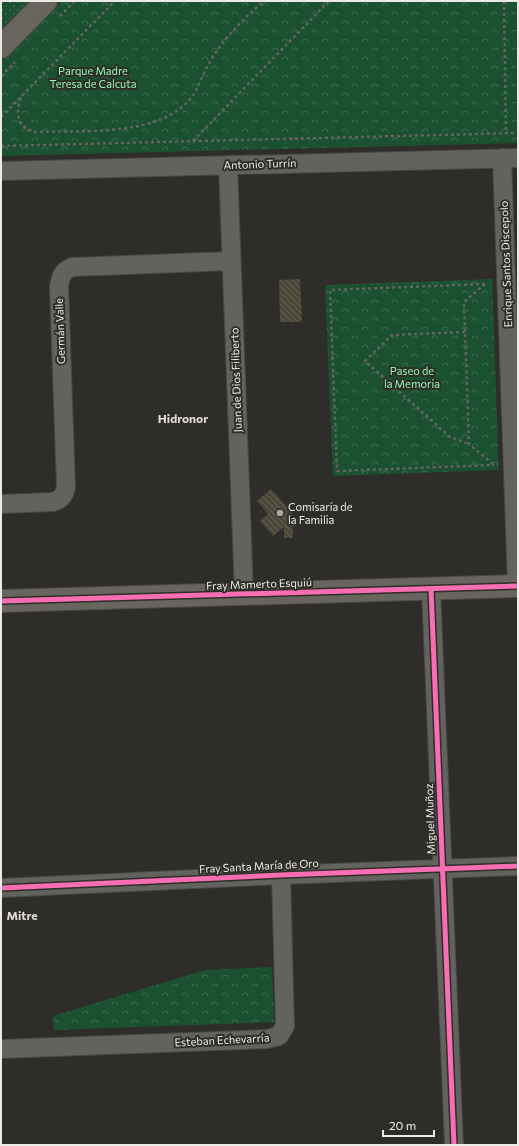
<svg xmlns="http://www.w3.org/2000/svg" width="519" height="1146" font-family="Commissioner,sans-serif">
	<style>
		.grass { fill: url(#grass-dots) }
		.park { fill: url(#park-crowns) }
		.building { fill: url(#building-back-hatch) }
		.lines { fill: none; stroke-linecap: round; stroke-linejoin: round }
		.street-casing { stroke: #494845; stroke-width: 20 }
		.secondary-casing { stroke: #494845; stroke-width: 24 }
		.path { stroke: #636360; stroke-width: 2.5; stroke-dasharray: 3 3; stroke-linecap: butt }
		.street { stroke: #62625f; stroke-width: 18 }
		.secondary { stroke: #68655e; stroke-width: 22 }
		.cycleway-casing { stroke: #2f2e28; stroke-width: 8 }
		.cycleway { stroke: #f96db3; stroke-width: 5 }
		.poi-dot { fill: #a9a8a4; stroke: #2f2e28; stroke-width: 1.5 }
		.labels { text-anchor: middle; stroke-width: 4; stroke-linejoin: round; paint-order: stroke }
		.park-label { font-size: 11px; fill: #8df9b0; stroke: #2f2e28 }
		.street-label { font-size: 11px; fill: #ebeae6; stroke: #2f2e28 }
		.poi-label { font-size: 11px; fill: #ebeae6; stroke: #2f2e28; text-anchor: start }
		.neighbourhood-label { font-size: 12px; font-weight: bold; fill: #dedcd4; stroke: #2f2e28 }
	</style>
	<defs>
		<pattern id="grass-dots" width="8" height="8" patternUnits="userSpaceOnUse"><rect width="8" height="8" fill="#1b5130"/><path d="M2 2h.1M6 6h.1" fill="none" stroke="#3c6a4e" stroke-width="1.8" stroke-linecap="round"/></pattern>
		<pattern id="park-crowns" width="20" height="18" patternUnits="userSpaceOnUse"><rect width="20" height="18" fill="#1b5130"/><path d="M2 6a3 3 0 1 1 6 0M12 15a3 3 0 1 1 6 0" fill="none" stroke="#3c6a4e"/></pattern>
		<pattern id="building-back-hatch" width="6" height="6" patternUnits="userSpaceOnUse"><rect width="6" height="6" fill="#4b4839"/><path d="M-1 5l2 2M0 0l6 6M5-1l2 2" fill="none" stroke="#656356"/></pattern>
	</defs>
	<rect width="100%" height="100%" fill="#2e2d29"/>
	<path class="grass" d="M1 1H30L1 30Z"/>
	<path class="park" d="M61 1H518V143L1 156V62Z
		M492 279 499 470 333 476 325 285Z
		M272 967 274 1022 54 1030 53 1016 205 970Z"/>
	<path class="building" d="M300 279 302 322H280L279 280Z
		M271 489 292 512 293 538H284V527L273 536 260 521 268 514 257 501Z"/>
	<g class="lines">
		<g class="street-casing">
			<path id="street" d="M502 158 517 586
				M228 165 244 594
				M1 171 518 158
				M1 504 53 502C61 500 64 496 66 487L59 286C61 276 62 271 72 267L232 261
				M431 589 454 1145
				M1 888 281 875 518 866
				M1 1049 267 1039 279 1036 285 1026 281 875"/>
		</g>
		<g class="secondary-casing">
			<path id="secondary" d="M1 47 46 1
				M1 601 518 586"/>
		</g>
		<path class="path" d="M504 1 506 134
			M60 16 75 1
			M1 76 15 62
			M21 98C15 116 17 127 36 132 82 130 164 138 193 95 199 86 202 76 207 67 221 41 241 21 264 1
			M1 117 115 1
			M193 141 329 1
			M1 146 518 133
			M485 284 330 290 337 471 494 465
			M485 284 464 302 469 444 494 465
			M465 332 392 335 365 361 450 437 469 444"/>
		<use href="#street" class="street"/>
		<use href="#secondary" class="secondary"/>
		<g class="cycleway-casing">
			<path id="cycleway" d="M431 589 454 1145
				M1 601 518 586
				M1 888 281 875 518 866"/>
		</g>
		<use href="#cycleway" class="cycleway"/>
	</g>
	<circle class="poi-dot" cx="280" cy="513" r="4"/>
	<g class="labels">
		<g class="park-label">
			<text x="93" y="75">Parque Madre<tspan x="93" dy="13">Teresa de Calcuta</tspan></text>
			<text x="412" y="375">Paseo de<tspan x="412" dy="13">la Memoria</tspan></text>
		</g>
		<g class="street-label">
			<text transform="translate(260 164) rotate(-2)" y="4">Antonio Turrín</text>
			<text transform="translate(506 264) rotate(-92)" y="4">Enrique Santos Discepolo</text>
			<text transform="translate(60 331) rotate(-92)" y="4">Germán Valle</text>
			<text transform="translate(236 380) rotate(-92)" y="4">Juan de Dios Filiberto</text>
			<text transform="translate(259 584) rotate(-2)" y="4">Fray Mamerto Esquiú</text>
			<text transform="translate(430 819) rotate(-92)" y="4">Miguel Muñoz</text>
			<text transform="translate(259 866) rotate(-3)" y="4">Fray Santa María de Oro</text>
			<text transform="translate(222 1040) rotate(-3)" y="4">Esteban Echevarría</text>
		</g>
		<g class="poi-label">
			<text x="288" y="511">Comisaría de<tspan x="288" dy="13">la Familia</tspan></text>
		</g>
		<g class="neighbourhood-label">
			<text x="183" y="423">Hidronor</text>
			<text x="22" y="920">Mitre</text>
		</g>
	</g>
	<rect width="519" height="1146" fill="none" stroke="#ebeae6" stroke-width="4"/>
	<path d="M383 1130v6h51v-6" fill="none" stroke="#ebeae6" stroke-width="2"/>
	<text x="389" y="1130" font-size="12" fill="#ebeae6" stroke="#2f2e28" stroke-width="3" paint-order="stroke">20 m</text>
</svg>
